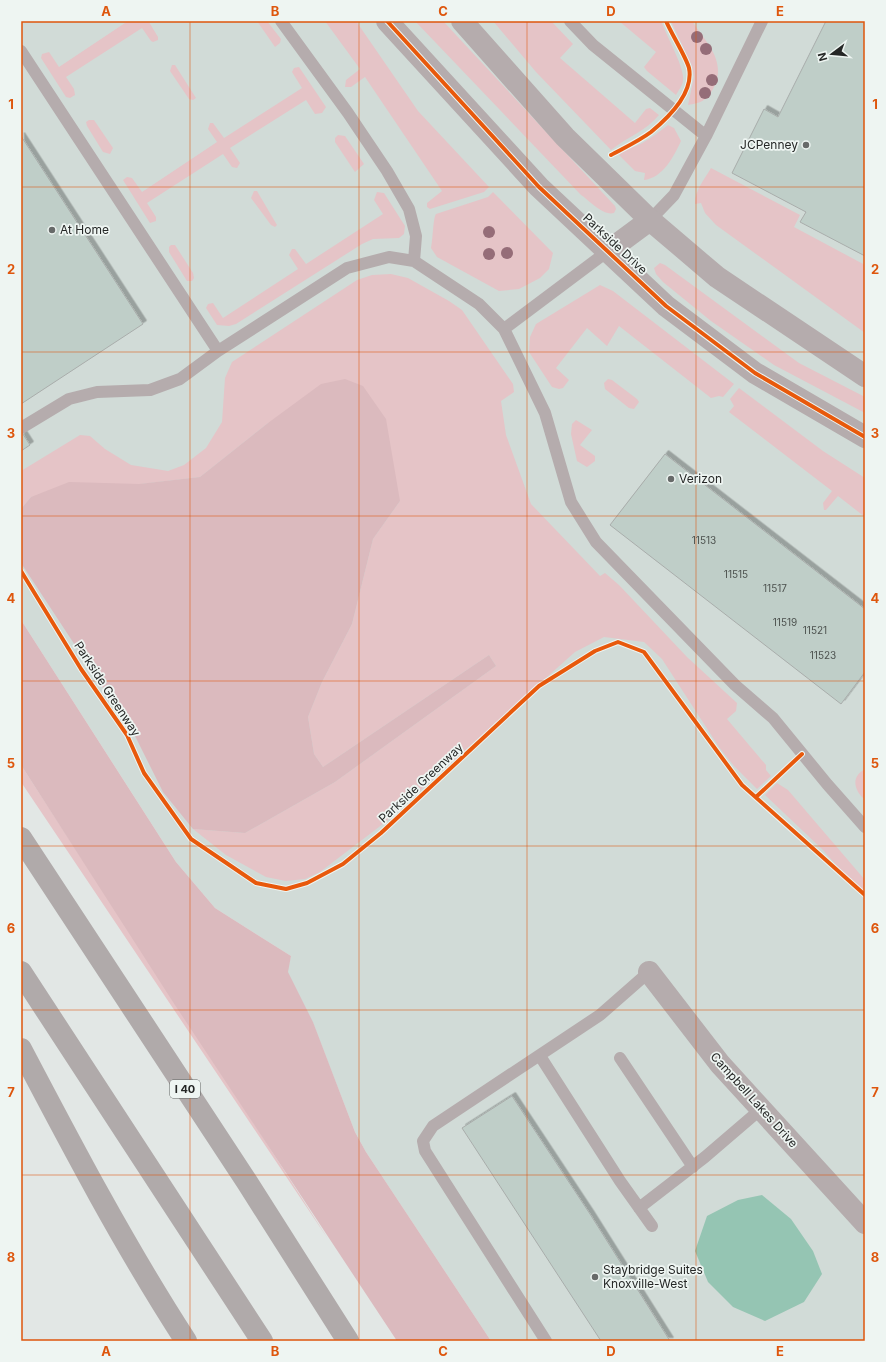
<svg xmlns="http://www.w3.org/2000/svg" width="886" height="1362" font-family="Inter,sans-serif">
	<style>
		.built { fill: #d1dbd7 }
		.green { fill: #e5c4c7 }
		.forest { fill: #dbbabe }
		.water { fill: #95c5b3 }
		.building { fill: #bfcec8; stroke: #a9adab; filter: url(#shadow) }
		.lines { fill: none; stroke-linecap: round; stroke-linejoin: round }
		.service { stroke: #b5acad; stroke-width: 12 }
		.minor { stroke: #b5acad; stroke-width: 22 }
		.tertiary { stroke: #b5acad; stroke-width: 22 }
		.motorway { stroke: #b0aaaa; stroke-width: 22 }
		.cycleway-casing { stroke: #eef5f2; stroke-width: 6 }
		.cycleway { stroke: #e8590c; stroke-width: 4 }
		.tree { fill: #956d78 }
		.grid { fill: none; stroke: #de560d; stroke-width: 1; stroke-opacity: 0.55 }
		.poi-dot { fill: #676a69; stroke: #eef5f2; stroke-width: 1.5 }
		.labels { text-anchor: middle; stroke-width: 3.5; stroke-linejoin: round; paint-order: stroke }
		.number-label { font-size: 10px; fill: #4c514e }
		.shield { fill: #eef5f2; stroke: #616563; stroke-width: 1 }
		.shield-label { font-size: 11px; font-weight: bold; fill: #252726 }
		.poi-label { font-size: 12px; fill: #252726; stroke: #eef5f2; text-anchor: start }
		.street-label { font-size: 12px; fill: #252726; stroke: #eef5f2 }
		.neatline { fill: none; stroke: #de560d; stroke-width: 1.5 }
		.grid-label { font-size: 13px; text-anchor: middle; font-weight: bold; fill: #de560d }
	</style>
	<defs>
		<filter id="shadow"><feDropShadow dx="3.5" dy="-3.5" stdDeviation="0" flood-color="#0004"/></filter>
	</defs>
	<rect width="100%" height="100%" fill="#e2e7e5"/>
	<path class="built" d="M21 21H865V1341H491L366 1152 355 1132 313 1023 287 972 291 956 215 908 176 862 121 776 21 620Z"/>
	<path class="green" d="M128 21H150L149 22 158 37V40L153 42 151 41 142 28 66 77 74 89 75 95 70 98 66 97 41 58 42 54 49 52 59 67Z
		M257 21H267L281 39 280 43 275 47Z
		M325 21H356L418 111 489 187 484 192 430 209 427 207V203L442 191 365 77 351 87H345L346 80 360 69Z
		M415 21H443L615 206 616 209 614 213C603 216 590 201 581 195Z
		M493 21H551L573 44 560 58 635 123 646 109 650 108 659 115C646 131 627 137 611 150L536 72Z
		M619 21H661C666 35 685 68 683 80 683 85 678 91 676 95L647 71 644 67 656 52Z
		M671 21H692C706 43 728 61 713 89 706 101 701 103 688 105L694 77 692 66Z
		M172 65H175L196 98 193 100 189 99 170 71Z
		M299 67 326 107 322 113 315 114 306 100 230 148 240 163 237 168 232 167 223 154 147 203 156 217V221L150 223 123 180 127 177 132 178 142 192 217 142 208 129 210 123H213L224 138 302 88 292 72 294 68Z
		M89 120H94L113 148 110 154 103 152 87 126 86 122Z
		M668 125 674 128 681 141C674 156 663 178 644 180L645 173 635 171 619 155C628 147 634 148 644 142 653 137 660 131 668 125Z
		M338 135 345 136 364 164 355 172 335 142V138Z
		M711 168 800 215 794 227 865 265V333L716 225 705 213 701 203 695 204C695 190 704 180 711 168Z
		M254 191H257L277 225 275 227 271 225 251 198Z
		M377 192 384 193 405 226 404 234 399 238 373 239 362 244 236 324 229 326 217 325 206 308 208 304 213 303 223 318 298 269 289 255 292 249H295L306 264 383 214 374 200Z
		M493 192 553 253 549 269 540 278 519 289 499 291 437 257 431 248C433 239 433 218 436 214L488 197Z
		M171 245H175L193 273 194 278 192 281H187L169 252V247Z
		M660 263 665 265 799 363 865 397V413L774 365 711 321 663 282 656 274 654 268Z
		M391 274 408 278 449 301 462 310 513 384 514 392 501 401 506 435 531 504 600 576 605 573 619 585 687 657 737 703 736 711 727 719 766 765V770L771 776 757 789 734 766 719 747 662 659 644 642 604 637 575 652 379 827 320 872 305 879 286 881 266 877 226 855 193 829 245 833 335 782 496 666 489 655 323 767 314 754 308 717 322 682 352 624 373 539 400 501 268 423 200 477 31 497 21 509V471L80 435 90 436 105 449 131 465 168 471 184 465 206 448 222 422 225 378 232 362 357 280 372 275Z
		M600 285 613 291 734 384 723 397 719 396 711 398 619 326 607 346 587 328 556 368 569 380 563 388 559 389 552 387 529 352 530 337 536 324Z
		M608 379 612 380 637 399 639 402 634 409 629 408 605 389 604 383Z
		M739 388 823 451 865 478V517L838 496 826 510H824L823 503 832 491 729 412 734 406 730 399Z
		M576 420 592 430 580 445 595 456V461L587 467 577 461 571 434 572 424Z
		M21 765C123 923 227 1080 328 1239L21 782Z
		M865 769V797L863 798C853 788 852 776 865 769Z
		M777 783 788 790 865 880V898L823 850 765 795Z"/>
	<path class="forest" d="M345 379 363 386 386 419 400 501 373 539 352 624 322 682 308 717 314 754 323 767 489 655 496 666 335 782 245 833 193 829 163 792 136 738 21 563V509L31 497 69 482 139 484 200 477 268 423 321 384Z
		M21 620 176 862 215 908 291 956 288 972 313 1022 355 1132 366 1152 491 1341H397L173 1002 21 765Z"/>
	<path class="water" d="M762 1195 791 1219 813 1251 822 1274 804 1302 765 1321 733 1307 708 1282 695 1251 707 1216 738 1200Z"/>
	<path class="building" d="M826 21H865V256L800 222 806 212 732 173 764 109 778 117Z
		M21 136 143 324 21 404Z
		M21 431 30 445 21 451Z
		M665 454 865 609V672L841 704 610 525Z
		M512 1096 590 1214 670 1341H601L462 1128Z"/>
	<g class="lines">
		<path class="service" d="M281 21 348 113 387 171 409 209 416 236 414 261
			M570 21 593 45 706 136
			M21 51 218 351
			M650 220 674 195 706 136 762 21
			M504 329 608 251
			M21 428 69 399 97 392 150 390 180 379 218 351 347 268 389 257 414 261 479 304 504 329 545 413 571 502 596 542 735 685 773 718 827 784 865 827
			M540 1056 620 1181 652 1226
			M620 1058 693 1167
			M639 1208 705 1157 761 1109
			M546 1341 425 1151 423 1141 433 1126 600 1015 649 972"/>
		<path class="minor" d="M649 972 720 1064 865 1223"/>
		<path class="tertiary" d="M387 21 539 187 666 306 755 373 865 437
			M462 21 565 137 650 220 717 277 865 376
			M608 251 650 220"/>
		<path class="motorway" d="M21 838 247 1182 348 1341
			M21 972 262 1341
			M21 1049C73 1148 125 1247 186 1341"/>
		<g class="cycleway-casing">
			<path id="cycleway" d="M387 21 539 187 666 306 755 373 865 437
				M611 155C624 148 639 141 651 132 668 118 694 93 689 68 686 57 671 33 666 21
				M21 571 81 669 127 735 144 773 191 839 256 883 286 889 307 883 343 864 381 833 539 686 595 651 618 642 644 652 742 785 865 895
				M756 797 802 754"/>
		</g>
		<use href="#cycleway" class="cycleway"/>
	</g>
	<g class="tree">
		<circle cx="697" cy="37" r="6"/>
		<circle cx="706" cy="49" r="6"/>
		<circle cx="712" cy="80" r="6"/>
		<circle cx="705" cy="93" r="6"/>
		<circle cx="489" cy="232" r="6"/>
		<circle cx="507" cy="253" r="6"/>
		<circle cx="489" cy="254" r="6"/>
	</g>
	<path class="grid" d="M190 21V1341M359 21V1341M527 21V1341M696 21V1341M21 187H865M21 352H865M21 516H865M21 681H865M21 846H865M21 1010H865M21 1175H865"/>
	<g class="poi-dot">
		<circle cx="806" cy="145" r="4"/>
		<circle cx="52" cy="230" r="4"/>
		<circle cx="671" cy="479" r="4"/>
		<circle cx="595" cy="1277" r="4"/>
	</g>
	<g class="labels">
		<g class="number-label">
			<text x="704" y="544">11513</text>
			<text x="736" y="578">11515</text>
			<text x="775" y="592">11517</text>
			<text x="785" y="626">11519</text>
			<text x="815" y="634">11521</text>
			<text x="823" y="659">11523</text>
		</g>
		<rect class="shield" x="170" y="1080" width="30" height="18" rx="3"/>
		<g class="shield-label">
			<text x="185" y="1093">I 40</text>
		</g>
		<g class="poi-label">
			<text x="798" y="149" text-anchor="end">JCPenney</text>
			<text x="60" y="234">At Home</text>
			<text x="679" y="483">Verizon</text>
			<text x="603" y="1274">Staybridge Suites<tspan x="603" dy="14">Knoxville-West</tspan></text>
		</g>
		<g class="street-label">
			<text transform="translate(615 244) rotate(43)" y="4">Parkside Drive</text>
			<text transform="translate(107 689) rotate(57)" y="4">Parkside Greenway</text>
			<text transform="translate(421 783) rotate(-43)" y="4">Parkside Greenway</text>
			<text transform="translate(754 1100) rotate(48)" y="4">Campbell Lakes Drive</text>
		</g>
	</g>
	<rect width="886" height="1362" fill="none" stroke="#eef5f2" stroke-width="44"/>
	<g transform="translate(832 54) rotate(254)" stroke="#eef5f2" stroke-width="3" paint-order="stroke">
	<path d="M0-3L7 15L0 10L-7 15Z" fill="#252726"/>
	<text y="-6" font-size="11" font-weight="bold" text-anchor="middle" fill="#252726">N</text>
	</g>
	<rect x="22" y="22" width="842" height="1318" class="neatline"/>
	<g class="grid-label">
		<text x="106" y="16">A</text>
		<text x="275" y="16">B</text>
		<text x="443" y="16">C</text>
		<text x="611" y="16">D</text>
		<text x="780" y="16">E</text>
		<text x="11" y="109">1</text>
		<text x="875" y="109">1</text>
		<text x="11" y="274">2</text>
		<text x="875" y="274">2</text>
		<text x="11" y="438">3</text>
		<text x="875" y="438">3</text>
		<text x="11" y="603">4</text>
		<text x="875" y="603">4</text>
		<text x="11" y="768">5</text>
		<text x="875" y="768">5</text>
		<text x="11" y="933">6</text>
		<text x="875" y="933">6</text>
		<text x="11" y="1097">7</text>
		<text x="875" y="1097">7</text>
		<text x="11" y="1262">8</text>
		<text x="875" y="1262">8</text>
		<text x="106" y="1356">A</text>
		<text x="275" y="1356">B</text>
		<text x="443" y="1356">C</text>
		<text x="611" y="1356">D</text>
		<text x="780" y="1356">E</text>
	</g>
</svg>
